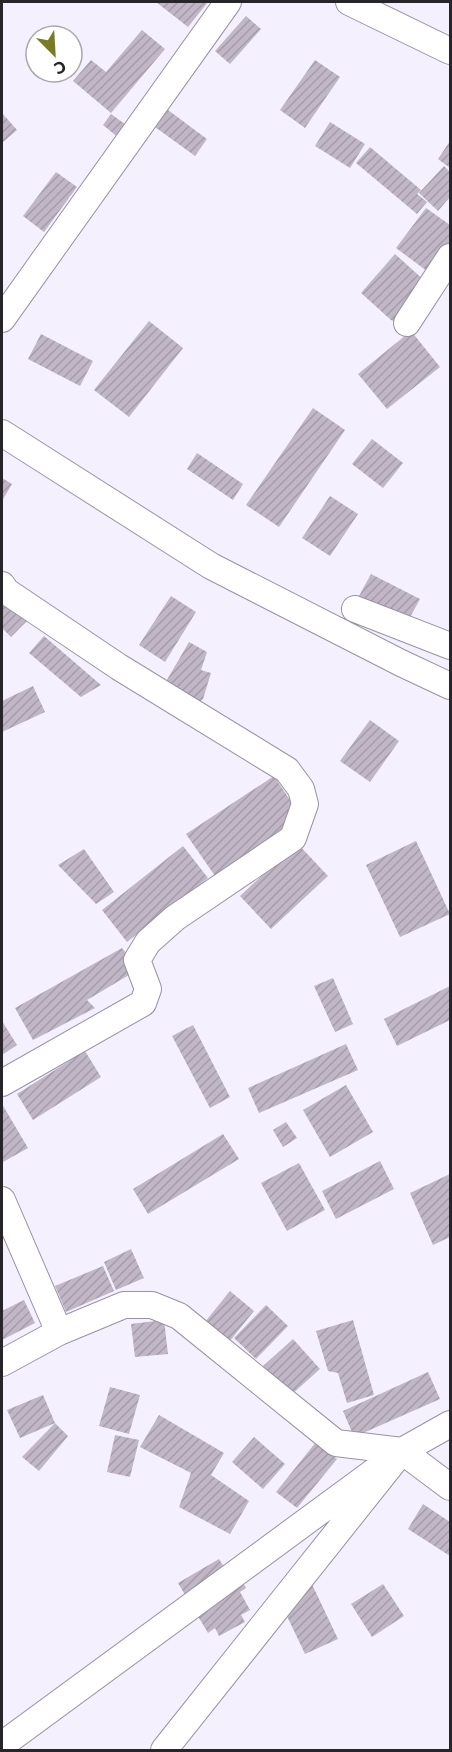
<svg xmlns="http://www.w3.org/2000/svg" width="452" height="1752" font-family="Commissioner,sans-serif">
	<style>
		.building { fill: url(#building-hatch) }
		.lines { fill: none; stroke-linecap: round; stroke-linejoin: round }
		.minor-casing { stroke: #9992a3; stroke-width: 28 }
		.minor { stroke: #fff; stroke-width: 26 }
	</style>
	<defs>
		<pattern id="building-hatch" width="6" height="6" patternUnits="userSpaceOnUse" patternTransform="scale(1.5)"><rect width="6" height="6" fill="#c0b6c6"/><path d="M-1 1l2-2M0 6l6-6M5 7l2-2" fill="none" stroke="#a59caa"/></pattern>
	</defs>
	<rect width="100%" height="100%" fill="#f5f0fe"/>
	<path class="building" d="M156 2H208L188 27Z
		M246 16 261 29 230 64 215 51Z
		M142 30 165 49 111 113 73 81 91 60 106 72Z
		M315 60 340 77 305 128 280 110Z
		M168 110 207 139 195 156 155 127Z
		M2 113 17 130 2 143Z
		M111 114 129 127 120 139 103 125Z
		M330 122 365 144 350 168 315 146Z
		M450 141V168L438 159Z
		M370 147 421 190 417 194 427 202 417 214 356 163Z
		M444 166 450 172V197L438 211 419 193Z
		M56 172 77 187 44 232 23 216Z
		M426 208 450 225V248L431 274 396 248Z
		M395 254 426 282 399 323 391 320 361 293Z
		M149 321 183 348 129 417 94 390Z
		M411 331 440 367 387 409 358 374Z
		M41 334 93 361 80 386 28 359Z
		M313 408 345 430 279 527 246 505Z
		M372 439 403 463 383 488 352 464Z
		M197 453 243 484 233 500 187 469Z
		M2 478 12 484 2 501Z
		M330 496 358 514 330 556 302 538Z
		M371 574 420 599 408 621 359 596Z
		M2 593 29 619 11 637 2 628Z
		M171 596 196 612 165 662 139 645Z
		M44 636 101 685 81 697 29 653Z
		M189 642 207 652 201 670 211 673 203 699 197 704 164 685Z
		M33 686 45 712 2 732V701Z
		M370 720 399 741 370 782 340 761Z
		M274 776 302 818 215 876 186 834Z
		M416 841 450 914 400 937 366 865Z
		M297 843 328 876 271 929 240 896Z
		M183 846 208 878 127 942 102 910Z
		M84 849 114 892 96 904 58 865Z
		M122 948 139 969 87 1000 95 1008 33 1040 15 1008Z
		M333 978 353 1024 335 1032 314 986Z
		M450 986V1020L397 1046 384 1019Z
		M2 1021 17 1045 2 1055Z
		M193 1025 230 1097 210 1108 172 1036Z
		M346 1044 358 1070 259 1113 248 1088Z
		M85 1051 101 1077 33 1120 17 1094Z
		M346 1085 373 1132 330 1157 303 1110Z
		M2 1104 28 1148 3 1162 2 1160Z
		M286 1122 297 1138 283 1147 273 1130Z
		M223 1134 239 1159 148 1214 133 1189Z
		M380 1161 394 1189 336 1219 322 1191Z
		M299 1163 325 1210 287 1231 261 1183Z
		M450 1174V1237L433 1245 410 1193Z
		M131 1249 144 1278 116 1290 104 1262Z
		M103 1266 114 1291 66 1312 55 1286Z
		M230 1291 254 1311 229 1342 205 1322Z
		M24 1300 35 1323 2 1340V1311Z
		M266 1305 288 1326 256 1359 234 1338Z
		M164 1320 168 1354 135 1357 131 1324Z
		M353 1320 374 1395 347 1403 338 1373 328 1371 316 1331Z
		M293 1339 320 1369 290 1396 263 1366Z
		M428 1372 440 1399 354 1437 343 1411Z
		M110 1387 140 1395 129 1434 99 1426Z
		M43 1395 55 1423 20 1438 7 1410Z
		M159 1415 224 1453 211 1475 249 1501 230 1534 179 1507 191 1473 140 1447Z
		M55 1423 68 1436 39 1471 22 1457Z
		M115 1435 139 1440 130 1477 107 1472Z
		M254 1437 285 1464 263 1489 232 1462Z
		M316 1442 337 1459 297 1508 276 1492Z
		M423 1504 450 1522V1556L408 1529Z
		M219 1559 232 1580 239 1576 246 1588 240 1592 250 1610 241 1615 245 1622 219 1636 215 1628 208 1633 178 1583Z
		M309 1578 338 1639 305 1654 276 1593Z
		M383 1584 404 1616 372 1637 351 1604Z"/>
	<g class="lines">
		<g class="minor-casing">
			<path id="minor" d="M349 2 450 51
				M2 319 228 2
				M407 323 450 257
				M2 433 211 566 401 663 450 686
				M2 585 6 591 119 667 287 770 301 789 305 804 293 838 175 918 148 942 137 960 148 989 143 1003 2 1083
				M355 609 450 646
				M2 1200 59 1332
				M2 1363 59 1332 124 1305H152L179 1316 336 1443 402 1451 450 1487
				M402 1451 450 1424
				M2 1745 402 1451 164 1750"/>
		</g>
		<use href="#minor" class="minor"/>
	</g>
	<rect width="452" height="1752" fill="none" stroke="#27242a" stroke-width="6"/>
	<g transform="translate(54 54) rotate(156)"><circle r="28" fill="#ffffff" stroke="#a9a7aa" stroke-width="1.5"/>
	<path d="M0-4.5L10 22L0 15L-10 22Z" fill="#787c25"/>
	<text y="-9" font-size="16" font-weight="bold" text-anchor="middle" fill="#27242a">С</text>
	</g>
</svg>
